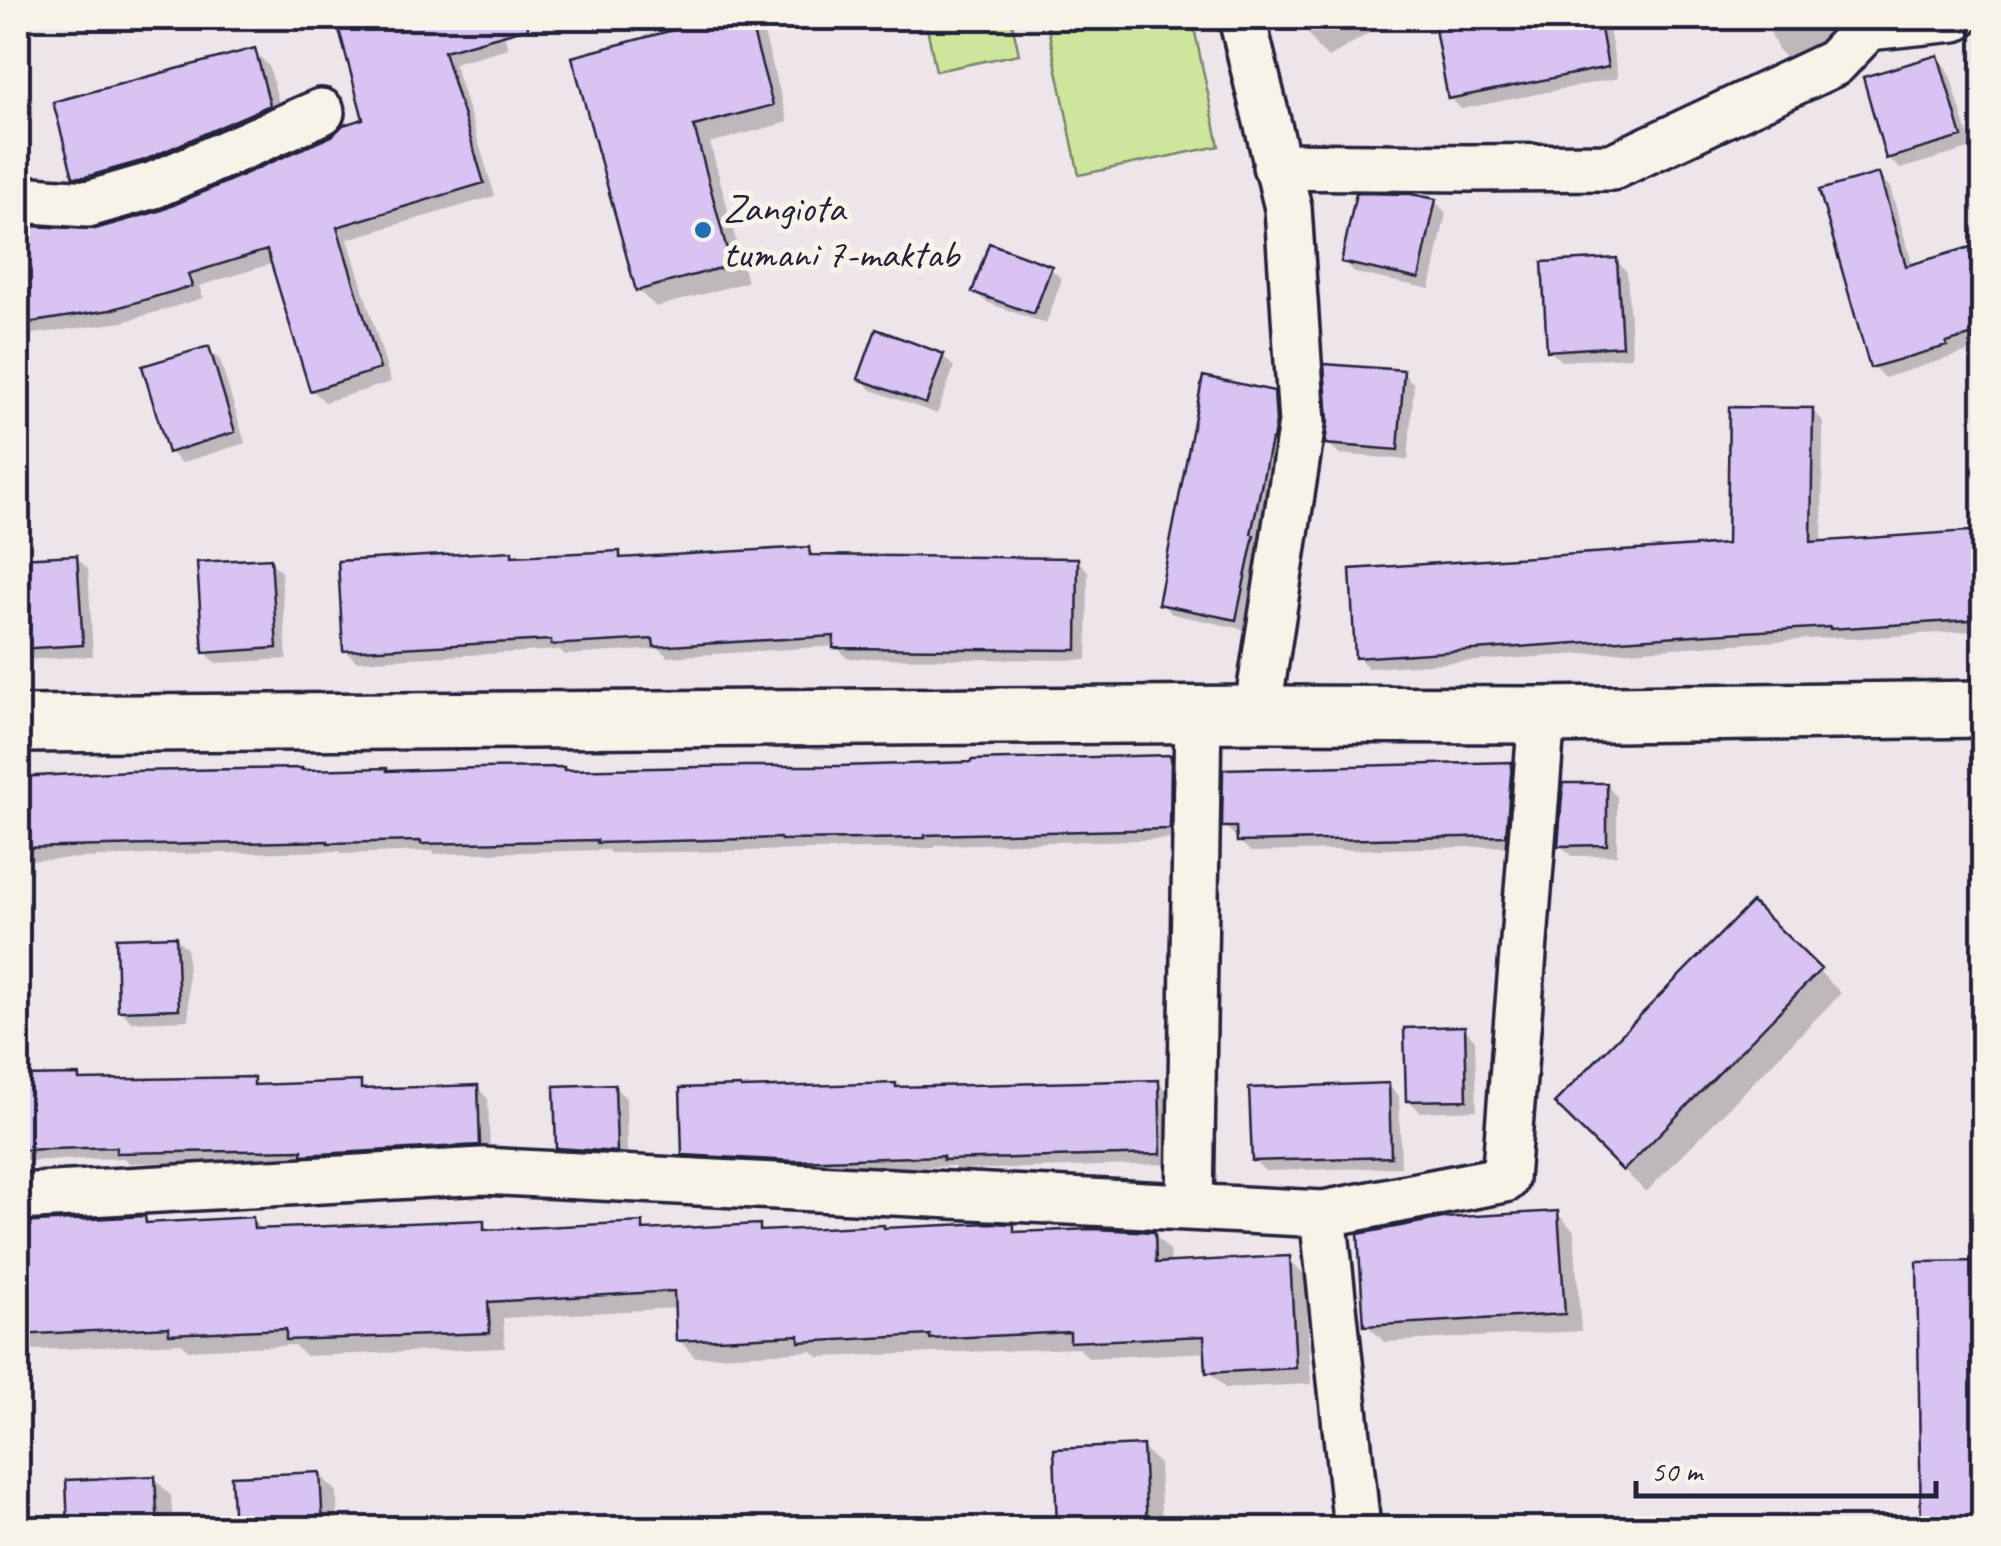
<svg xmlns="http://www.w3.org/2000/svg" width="2001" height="1546" font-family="Caveat,sans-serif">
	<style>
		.pitch { fill: #cee69c; stroke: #78846c; stroke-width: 2.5 }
		.shadow { fill: #0003 }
		.building { fill: #d9c3f3; stroke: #22223b; stroke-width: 2.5 }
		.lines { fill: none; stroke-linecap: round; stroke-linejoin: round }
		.minor-casing { stroke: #22223b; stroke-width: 52 }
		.secondary-casing { stroke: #22223b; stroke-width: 62 }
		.minor { stroke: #f7f3e8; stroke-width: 45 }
		.secondary { stroke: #f7f3e8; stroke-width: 55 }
		.poi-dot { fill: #1f6fb2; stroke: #f7f3e8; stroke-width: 4 }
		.labels { text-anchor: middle; stroke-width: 10; stroke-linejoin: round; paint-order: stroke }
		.poi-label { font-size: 40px; fill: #22223b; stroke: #f7f3e8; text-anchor: start }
	</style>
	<rect width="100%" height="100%" fill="#eee5eb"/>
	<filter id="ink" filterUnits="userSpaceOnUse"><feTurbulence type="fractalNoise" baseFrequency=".01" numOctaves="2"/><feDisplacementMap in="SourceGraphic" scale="20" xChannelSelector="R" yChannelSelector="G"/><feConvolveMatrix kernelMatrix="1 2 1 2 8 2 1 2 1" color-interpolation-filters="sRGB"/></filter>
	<g filter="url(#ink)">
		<path class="pitch" d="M925 18H1011L1019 54 936 71Z
			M1046 18H1192L1219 146 1079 175Z"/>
		<path class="shadow" d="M18 18H41L18 24Z
			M338 18H500L508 48 454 63 495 196 348 239 391 382 325 402 312 390 274 263 199 286 203 298 123 322 18 336V230L28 229 96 232 165 212 366 121Z
			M728 18H751L763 30 788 122 710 143 747 282 656 307 638 290 575 59Z
			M1299 18H1384L1387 22 1328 58 1317 47Z
			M1457 18H1607L1618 78 1461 109 1450 97 1436 22Z
			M1764 18H1864L1852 28 1789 61 1778 50Z
			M254 51 269 66 284 121 91 191 75 175Z
			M1937 58 1948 69 1972 148 1900 169 1888 158Z
			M1879 176 1890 187 1913 267 1984 246V347L1884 378 1873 366Z
			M1435 201 1446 213 1430 289 1355 273 1344 261Z
			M1616 260 1627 272 1632 357 1561 361 1549 350Z
			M1050 268 1062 279 1046 324 986 302 974 291Z
			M208 349 220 360 245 443 181 463 170 452Z
			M943 356 954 367 937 414 872 390 861 379Z
			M1403 373 1414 384 1408 460 1339 454 1328 443Z
			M1272 393 1284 405 1264 548 1247 630 1172 614 1161 603Z
			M1812 410 1823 421 1822 543 1984 533V630L1844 639 1841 637 1368 668 1357 656 1729 547Z
			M808 549 816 557 1077 560 1088 571 1087 660 847 658 836 646 668 657 660 649 565 655 560 650 356 661 345 650 511 554 516 558 619 553 625 560Z
			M76 557 88 569 93 656 22 660 18 655V561Z
			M270 561 281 572 287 659 216 663 205 652Z
			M1170 757 1181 769 1180 839 935 845V848L610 853 608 850 435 854 432 851 342 854 340 851 168 854 18 861V779L839 769Z
			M1511 765 1522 776 1516 846 1251 852 1239 841V837H1236L1225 826Z
			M1606 785 1617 797V855L1572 856 1560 845Z
			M1752 905 1841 993 1646 1192 1557 1103Z
			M176 938 187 949 189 1020 132 1022 120 1010Z
			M1464 1028 1475 1040 1477 1110 1420 1112 1409 1100Z
			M78 1077 84 1083 253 1080 260 1087 360 1084 367 1091 477 1087 488 1099 490 1155 129 1163 124 1158 18 1161V1083Z
			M1158 1082 1169 1094 1171 1164 957 1170 953 1166 807 1171 696 1165 684 1154 895 1086 898 1089Z
			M1388 1085 1399 1096 1401 1167 1265 1171 1254 1160Z
			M614 1087 626 1098 627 1162 570 1159 559 1147Z
			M1557 1213 1574 1231 1581 1331 1384 1342 1367 1325Z
			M144 1219 151 1225 252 1220 263 1231 483 1223 492 1232 642 1224 649 1232 759 1227 765 1233 1013 1227 1020 1235 1154 1234 1170 1251 1171 1265 1289 1259 1305 1275 1311 1384 1225 1388 1209 1372 1208 1352 1089 1358 1079 1348 818 1357 812 1351 695 1357 679 1340 677 1308 503 1318 505 1348 306 1356 294 1345 188 1350 182 1343 18 1351V1224Z
			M1142 1447 1159 1464 1162 1528H1060L1056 1451Z
			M319 1474 337 1492 338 1528H236L234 1478Z
			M154 1478 171 1496 173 1528H70L68 1483Z
			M1523 1517 1535 1528H1431Z"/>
		<path class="building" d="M336 18H527L528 28 444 51 484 183 337 227 380 369 310 391 267 250 188 274 192 286 110 310 20 324 18 307V228L28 226 95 229 162 210 332 136 343 125 363 119Z
			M718 18H749L773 105 694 126 731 265 636 291 572 57Z
			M1433 18H1599L1608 67 1448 99Z
			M255 48 270 105 145 160 85 177H73L53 102Z
			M1938 55 1962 137 1886 159 1863 77Z
			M1879 173 1906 266 1984 243V332L1946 343 1947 346 1870 368 1819 190Z
			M1356 193 1411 194 1436 199 1419 279 1341 262Z
			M989 243 1052 266 1034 314 972 292Z
			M1617 258 1622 346 1547 351 1542 262Z
			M876 329 944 354 926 404 858 379Z
			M209 346 235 432 168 453 142 366Z
			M1324 364 1404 370 1398 450 1325 444 1328 421Z
			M1203 376 1274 391 1276 422 1273 440H1271L1251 534 1254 535 1236 620 1158 604Z
			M1729 407 1813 408 1811 542 1984 530V619L1830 629V627L1694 635 1355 658 1350 569 1727 544Z
			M809 547 810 555 1078 558 1077 650 833 648 834 636 654 647 653 639 551 645V640L343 651 338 561 512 551V556L620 551V558Z
			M77 555 83 645 18 649V558Z
			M271 558 277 648 203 653 197 562Z
			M1171 755 1170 829 925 835V838L864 839 781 840 780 838 597 843V840L421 844V841L328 843V841L18 848V777L130 771 302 768V770L387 768V771L479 768 564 767V770L745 766H839L971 762V760Z
			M1512 762 1506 836 1237 842 1236 827H1222L1223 769Z
			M1563 783H1607V845L1558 846Z
			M1752 902 1821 969 1623 1171 1554 1103Z
			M176 936 179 1009 118 1011 116 938Z
			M1465 1026 1467 1100 1406 1101 1404 1028Z
			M79 1075V1080L254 1077V1085L361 1081V1089L478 1085 480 1145 302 1155V1150L116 1153V1147L21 1150 19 1076Z
			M1159 1080 1161 1154 943 1160V1156L795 1161 682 1155 680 1088 740 1086 741 1088 896 1083V1087Z
			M1389 1083 1391 1157 1252 1161 1249 1088Z
			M615 1084 617 1152 556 1148 554 1086Z
			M1558 1211 1565 1314 1364 1326 1358 1234 1443 1218Z
			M145 1216 146 1223 253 1217 254 1229 484 1220V1230L643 1222V1230L760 1224V1231L884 1225V1228L989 1223 1014 1224V1232L1094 1229 1155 1232 1156 1263 1290 1256 1296 1368 1206 1373 1204 1336 1070 1342V1332L930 1339V1335L799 1342V1335L676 1341 674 1291 488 1302 490 1333 286 1340V1329L169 1334V1327L18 1335V1223Z
			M1984 1261V1528H1921L1917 1262Z
			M1143 1445 1147 1528H1057L1054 1449Z
			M320 1472 323 1528H234L231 1476Z
			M155 1476 158 1528H68L66 1480Z"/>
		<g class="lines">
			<g class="minor-casing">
				<path id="minor" d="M1242 18 1288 208 1302 423 1257 714
					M1276 166 1469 168 1612 167 1834 63 1868 27 1955 18
					M18 199 88 204 154 185 321 112
					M18 1197 483 1171 1323 1214 1505 1179 1542 715
					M1190 1207 1198 715
					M1323 1214 1357 1528"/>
			</g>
			<g class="secondary-casing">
				<path id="secondary" d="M18 724 1257 714 1542 715 1984 709"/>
			</g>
			<use href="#minor" class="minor"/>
			<use href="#secondary" class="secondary"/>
		</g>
	</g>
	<circle class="poi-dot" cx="703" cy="230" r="10"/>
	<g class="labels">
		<g class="poi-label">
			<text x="723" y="221">Zangiota<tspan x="723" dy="46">tumani 7-maktab</tspan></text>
		</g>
	</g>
	<rect width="2001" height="1546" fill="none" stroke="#f7f3e8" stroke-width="60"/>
	<rect x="30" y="30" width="1941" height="1486" fill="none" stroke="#22223b" stroke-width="4" filter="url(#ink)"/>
	<path d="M1636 1481v15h300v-15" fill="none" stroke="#22223b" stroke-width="5"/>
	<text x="1651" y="1481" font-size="30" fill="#22223b" stroke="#f7f3e8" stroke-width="8" paint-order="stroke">50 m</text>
</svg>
